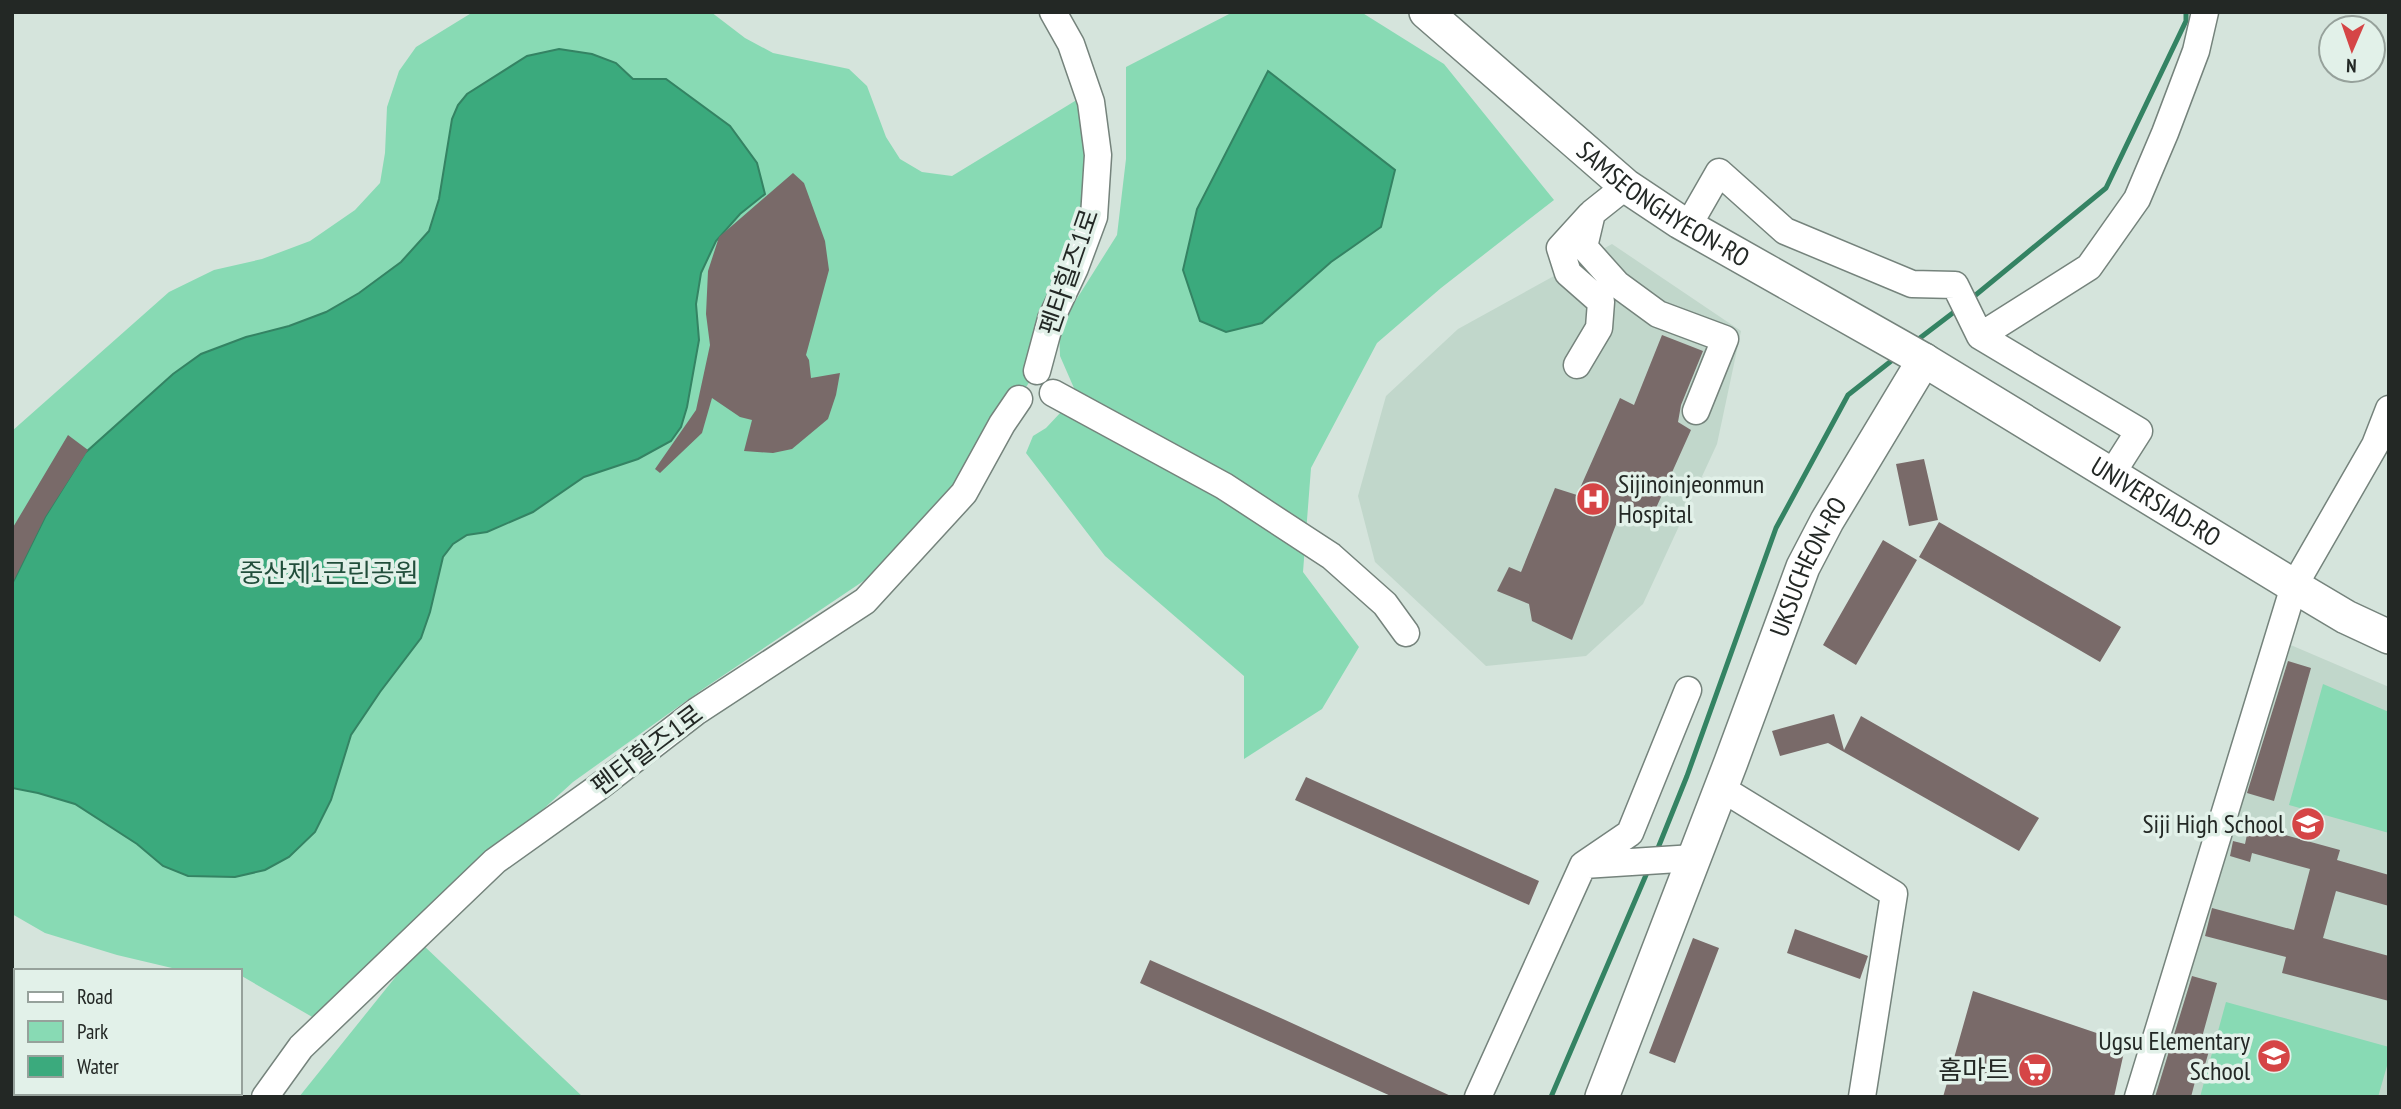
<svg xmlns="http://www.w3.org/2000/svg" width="2401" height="1109" font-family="'PT Sans Narrow','Noto Sans KR',sans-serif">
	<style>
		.built { fill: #c1d7cb }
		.green { fill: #88dab4 }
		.water { fill: #3baa7d; stroke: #348363; stroke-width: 2 }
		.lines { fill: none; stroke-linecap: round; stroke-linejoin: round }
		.stream { stroke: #348363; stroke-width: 5 }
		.building { fill: #796a69 }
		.minor-casing { stroke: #75837c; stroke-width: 29 }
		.major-casing { stroke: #75837c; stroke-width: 36 }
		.minor { stroke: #fff; stroke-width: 26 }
		.major { stroke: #fff; stroke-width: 33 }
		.labels { text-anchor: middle; stroke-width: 7; stroke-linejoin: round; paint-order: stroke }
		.street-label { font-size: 26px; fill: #232825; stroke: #e2f1e9 }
		.poi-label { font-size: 26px; fill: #232825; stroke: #e2f1e9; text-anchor: end }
		.park-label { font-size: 26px; fill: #214e3b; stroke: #e2f1e9 }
	</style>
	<rect width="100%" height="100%" fill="#d5e4dc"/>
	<path class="built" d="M1612 244 1741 331 1717 444 1643 604 1586 656 1486 666 1375 562 1358 496 1386 396 1458 329Z
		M2279 640 2389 687V1097H2148Z"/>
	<path class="green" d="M473 12H711L745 38 773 53 849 69 867 86 886 137 900 159 922 172 952 176 1088 93 1098 155 1037 371 917 545 703 689 573 782 314 1018 240 975V971L228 968H172L117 955 45 933 12 914V431L169 292 214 270 262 259 310 241 355 210 380 183 385 153 387 107 399 71 416 47Z
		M1233 12H1361L1444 64 1554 200 1441 288 1377 343 1311 468 1303 572 1359 647 1322 709 1244 759V676L1105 556 1026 453 1033 436 1046 428 1077 395 1060 356 1059 327 1117 235 1126 159V67Z
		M2323 684 2389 712V833L2289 805Z
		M422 944 583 1097H299Z
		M2226 1002 2389 1047V1059L2378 1097H2200Z"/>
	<path class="water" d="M559 49 592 54 616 63 633 79H666L730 126 757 163 765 194 740 214 716 241 701 273 696 304 699 340 687 407 681 427 671 441 638 459 584 477 533 512 487 532 467 535 453 544 443 557 430 612 421 638 380 692 351 735 331 800 315 832 289 857 265 870 235 877 188 876 163 866 137 844 75 804 38 793 12 788V584L45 517 85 453 173 374 201 354 246 337 289 326 326 312 359 293 401 262 429 231 439 199 452 119 458 105 467 94 527 56Z
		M1268 71 1395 170 1381 227 1331 262 1262 323 1226 332 1200 321 1183 270 1197 209Z"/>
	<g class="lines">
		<path class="stream" d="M1972 298 2106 188 2186 21V12
			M1916 341 1958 309
			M1656 853 1687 776 1776 528 1848 395 1895 358
			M1551 1097 1649 868"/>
	</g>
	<path class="building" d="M793 173 804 183 825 241 829 270 806 355 809 360 811 378 840 373 836 395 828 419 792 449 773 453 744 451 752 420 740 417 712 398 702 433 660 473 655 469 696 410 710 345 706 314 708 271 719 237Z
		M1662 335 1703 351 1681 405 1678 422 1691 430 1648 526 1620 514 1572 640 1532 621 1529 604 1497 591 1509 567 1521 572 1555 488 1577 495 1620 398 1634 405Z
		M68 435 88 450 45 517 12 584V529Z
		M1924 459 1938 520 1909 526 1896 464Z
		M1939 522 2121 627 2100 662 1919 557Z
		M1883 540 1917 560 1856 665 1823 645Z
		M2288 661 2311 668 2274 801 2247 793Z
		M1834 714 1844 750 1861 716 2039 818 2019 851 1828 743 1780 756 1772 731Z
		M1306 777 1539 881 1529 905 1295 800Z
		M2249 825 2340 850 2337 860 2389 875V906L2336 891 2323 938 2389 956V1001L2282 973 2286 957 2205 936 2212 908 2294 930 2310 869 2252 853 2250 862 2230 856 2233 841 2245 844Z
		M1795 929 1868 956 1860 979 1787 953Z
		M1693 938 1719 948 1675 1063 1649 1053Z
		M1150 960 1283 1019 1453 1097H1393L1140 983Z
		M2192 976 2217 983 2199 1048 2209 1051 2202 1075 2197 1074 2191 1097H2155Z
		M1973 991 2126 1043 2114 1097H1943Z"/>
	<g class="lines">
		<g class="minor-casing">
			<path id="minor" d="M1626 186 1592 213 1584 247 1617 284 1658 314 1725 339 1696 411
				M1688 226 1719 172 1785 231 1912 284 1955 285 1980 336 2139 431 2111 475
				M1980 336 2089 267 2137 199 2165 133 2196 51 2205 12
				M1577 365 1599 328 1601 302 1568 273 1560 248 1590 215
				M1037 371 1051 319 1075 268 1094 217 1098 155 1091 102 1071 44 1053 12
				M1053 393 1224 486 1331 556 1385 604 1406 633
				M1721 788 1894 894 1862 1097
				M1584 865 1694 858
				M265 1097 301 1047 495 861 596 789 697 711 865 601 964 493 1002 424 1019 399
				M1478 1097 1583 865 1630 833 1688 690
				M2138 1097 2294 586 2375 445 2389 409"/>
		</g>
		<g class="major-casing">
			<g id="major">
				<path id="s1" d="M1426 12 1626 186 1680 222 1924 360 2294 586 2346 617 2389 637"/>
				<path id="s2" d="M1602 1097 1731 762 1803 567 1827 521 1924 360"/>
			</g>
		</g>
		<use href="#minor" class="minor"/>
		<use href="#major" class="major"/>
	</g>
	<defs>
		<g id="hospital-disc" transform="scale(1.75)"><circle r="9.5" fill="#d54546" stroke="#e2f1e9"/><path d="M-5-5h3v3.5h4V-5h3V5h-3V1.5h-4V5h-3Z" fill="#fff"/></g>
		<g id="school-disc" transform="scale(1.75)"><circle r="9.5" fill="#d54546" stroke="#e2f1e9"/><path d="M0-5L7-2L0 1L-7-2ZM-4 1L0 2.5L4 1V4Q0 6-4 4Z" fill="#fff"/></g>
		<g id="supermarket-disc" transform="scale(1.75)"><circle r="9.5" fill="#d54546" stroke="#e2f1e9"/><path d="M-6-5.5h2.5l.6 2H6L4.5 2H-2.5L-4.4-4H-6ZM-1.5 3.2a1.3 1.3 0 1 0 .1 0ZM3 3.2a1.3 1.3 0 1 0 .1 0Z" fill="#fff"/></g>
	</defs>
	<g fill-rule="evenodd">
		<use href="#hospital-disc" x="1593" y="499"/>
		<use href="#school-disc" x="2308" y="824"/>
		<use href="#school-disc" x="2274" y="1056"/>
		<use href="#supermarket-disc" x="2035" y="1070"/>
	</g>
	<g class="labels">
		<g class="street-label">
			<text dy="9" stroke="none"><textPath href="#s1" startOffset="306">SAMSEONGHYEON-RO</textPath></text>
			<text transform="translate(1069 272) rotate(-71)" y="9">펜타힐즈1로</text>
			<text dy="9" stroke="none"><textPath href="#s1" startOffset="882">UNIVERSIAD-RO</textPath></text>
			<text dy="9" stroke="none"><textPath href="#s2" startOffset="569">UKSUCHEON-RO</textPath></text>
			<text transform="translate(647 750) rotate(-37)" y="9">펜타힐즈1로</text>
		</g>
		<g class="poi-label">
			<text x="1618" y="493" text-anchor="start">Sijinoinjeonmun<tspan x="1618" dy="30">Hospital</tspan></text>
			<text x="2284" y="833">Siji High School</text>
			<text x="2250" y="1050">Ugsu Elementary<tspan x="2250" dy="30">School</tspan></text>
			<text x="2010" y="1079">홈마트</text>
		</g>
		<g class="park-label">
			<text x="329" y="582">중산제1근린공원</text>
		</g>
	</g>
	<rect width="2401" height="1109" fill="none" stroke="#232825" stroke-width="28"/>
	<rect x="14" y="969" width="228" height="126" fill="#e2f1e9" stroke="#96a19b" stroke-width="2"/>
	<rect x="28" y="992" width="35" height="10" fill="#ffffff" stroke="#96a19b" stroke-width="2"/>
	<text x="77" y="1004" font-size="21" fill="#232825">Road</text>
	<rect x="28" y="1021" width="35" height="21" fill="#88dab4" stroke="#96a19b" stroke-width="2"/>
	<text x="77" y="1039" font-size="21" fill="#232825">Park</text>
	<rect x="28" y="1056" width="35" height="21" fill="#3baa7d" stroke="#96a19b" stroke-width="2"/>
	<text x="77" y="1074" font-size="21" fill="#232825">Water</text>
	<g transform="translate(2352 49) rotate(182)"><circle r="33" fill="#e2f1e9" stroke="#96a19b" stroke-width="2"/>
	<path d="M0-5L12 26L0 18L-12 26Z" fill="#d54546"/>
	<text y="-10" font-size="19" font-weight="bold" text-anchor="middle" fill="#232825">N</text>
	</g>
</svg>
